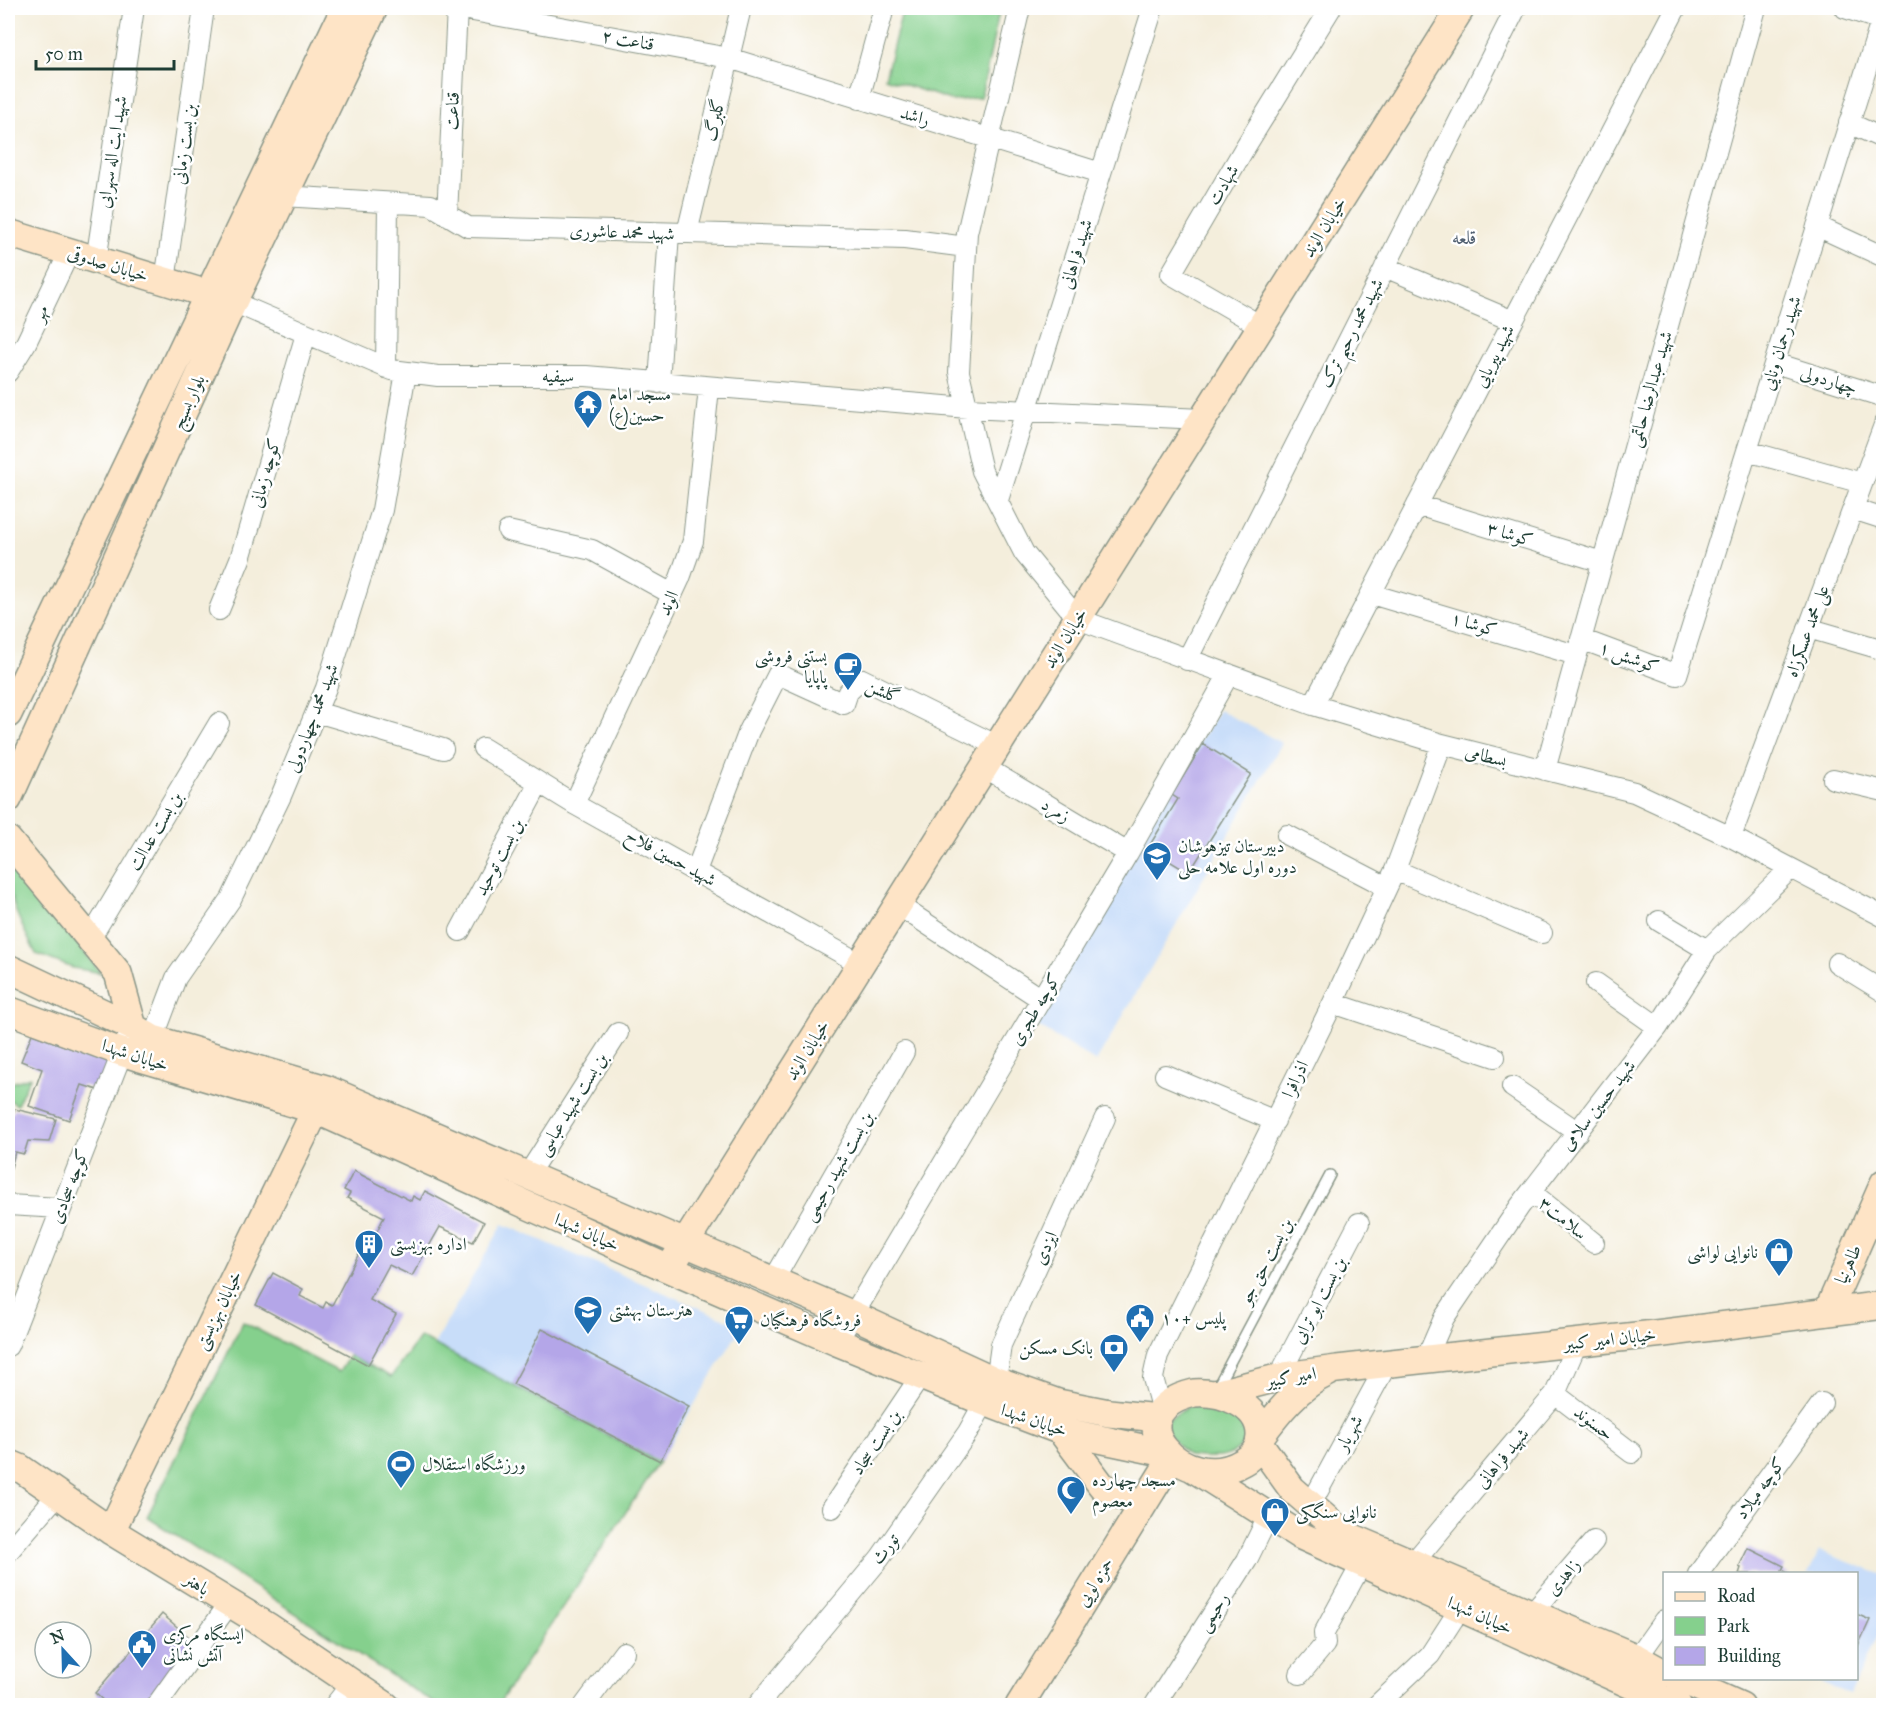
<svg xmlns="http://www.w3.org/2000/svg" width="1891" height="1713" font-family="'IM FELL Great Primer',Amiri,serif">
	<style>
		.built { fill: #c8ddf9 }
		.green { fill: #85d08d; stroke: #528660; stroke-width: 1.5 }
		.building { fill: #b4a6e8 }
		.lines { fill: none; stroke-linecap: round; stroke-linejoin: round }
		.lane-casing { stroke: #8a9688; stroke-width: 12 }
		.street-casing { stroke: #8a9688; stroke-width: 22 }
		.secondary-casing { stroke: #8a9688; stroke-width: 30 }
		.lane { stroke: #fff; stroke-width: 9 }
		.street { stroke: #fff; stroke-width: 20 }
		.secondary { stroke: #fee4c6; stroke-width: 27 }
		.labels { text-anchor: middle; stroke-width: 5; stroke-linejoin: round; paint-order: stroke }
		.street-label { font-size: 18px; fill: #1f3d34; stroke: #fff }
		.poi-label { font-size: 18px; fill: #1f3d34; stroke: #fff; text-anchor: start }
		.neighbourhood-label { font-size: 20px; fill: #536273; stroke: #fff }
	</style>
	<rect width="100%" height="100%" fill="#fff"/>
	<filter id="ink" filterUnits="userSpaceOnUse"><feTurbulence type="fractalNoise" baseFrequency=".0167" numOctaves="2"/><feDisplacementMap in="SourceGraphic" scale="12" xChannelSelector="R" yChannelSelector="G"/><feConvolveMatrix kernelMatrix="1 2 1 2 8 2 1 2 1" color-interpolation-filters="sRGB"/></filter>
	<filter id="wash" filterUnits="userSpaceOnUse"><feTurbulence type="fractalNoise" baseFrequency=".008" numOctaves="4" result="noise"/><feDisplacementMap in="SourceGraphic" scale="24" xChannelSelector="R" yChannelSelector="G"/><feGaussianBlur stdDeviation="1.35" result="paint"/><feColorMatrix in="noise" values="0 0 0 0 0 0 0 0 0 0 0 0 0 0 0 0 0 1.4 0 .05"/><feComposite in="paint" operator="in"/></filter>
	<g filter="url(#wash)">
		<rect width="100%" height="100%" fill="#f4eedc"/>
		<path class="built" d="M1219 710 1282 743 1096 1062 1028 1020Z
			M503 1224 742 1326 660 1461 434 1344Z
			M1819 1551 1883 1575V1623L1850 1695 1814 1679 1856 1678V1574H1808Z"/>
		<path class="green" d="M903 8H1000L981 97 953 101 885 78Z
			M8 865 15 866 101 973 73 968 36 954C20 922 8 902 8 865Z
			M30 1077 17 1105 8 1099V1084Z
			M243 1322 339 1372 350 1355 391 1377 420 1337 659 1462 498 1705H437L147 1517Z
			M1191 1405C1214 1407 1243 1408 1247 1436 1238 1462 1210 1458 1188 1456L1165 1431 1167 1420Z"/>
		<g id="blocks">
			<path class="building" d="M1203 744 1251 774 1189 873 1148 848 1178 799 1172 795Z
				M32 1034 109 1062 98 1090 82 1085 69 1120 29 1106 42 1069 21 1061Z
				M15 1109 56 1119 49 1142 28 1141 24 1154 15 1152 11 1168H8V1112L13 1113Z
				M354 1171 411 1201 413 1196 420 1200 425 1191 484 1222 473 1242 440 1227 412 1276 389 1265 370 1300 396 1314 368 1365 256 1305 273 1273 303 1289 300 1296 323 1308 326 1302 332 1305 365 1242 370 1245 384 1217 347 1198 350 1193 344 1190Z
				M542 1329 689 1406 660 1461 513 1384Z
				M1748 1548 1784 1566 1782 1570 1790 1574H1739L1741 1568 1739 1567Z
				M162 1614 196 1643 144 1706H109L95 1693Z
				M1856 1614 1870 1620 1856 1650Z"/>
		</g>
	</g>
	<g filter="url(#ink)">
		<use href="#blocks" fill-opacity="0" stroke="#8a9688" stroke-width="1.5"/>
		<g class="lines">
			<g class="lane-casing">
				<path id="lane" d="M1216 1389 1330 1175"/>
			</g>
			<g class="street-casing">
				<path id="street" d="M457 8 729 58 1101 173
					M1020 8 967 233 959 372 982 471 1024 553 1078 619 1313 705 1442 744 1634 792 1731 837 1884 917
					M1845 8 1881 20
					M859 99 884 8
					M1849 123 1884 139
					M283 196 431 205 468 227 905 239 966 247
					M447 215 457 8
					M1817 226 1884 257
					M687 233 741 8
					M96 261 134 8
					M1385 267 1513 321
					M165 281 204 8
					M233 302 392 370 438 376H586L968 408 1202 419
					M1261 326 1171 274 1244 149 1331 8
					M1775 363 1884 397
					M386 368 388 204
					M8 372 26 343 69 253
					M659 383 669 233
					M1747 451 1862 483
					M998 500 1153 8
					M1417 505 1602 562
					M1853 509 1884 519
					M508 531 592 550 672 594
					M1371 594 1576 655
					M219 610 240 559 306 334
					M1808 628 1884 650
					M1581 639 1677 675 1884 12
					M1187 660 1516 8
					M1313 705 1676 8
					M316 712 443 749
					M483 748 574 804 861 964
					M984 767 1128 853
					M1545 770 1756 8
					M1833 779 1884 791
					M574 804 680 578 693 541 709 388
					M1287 835 1387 887
					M1731 837 1884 425
					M1395 870 1542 933
					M696 871 749 731 778 674 844 704 848 692 862 679 998 746
					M898 905 1041 999
					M1659 921 1707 950
					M460 931 539 783
					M90 939 219 723
					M1837 963 1884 992
					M1596 983 1658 1027
					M1333 1003 1495 1057
					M153 1039 176 978 231 899 281 796 326 688 382 510 406 372
					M1165 1075 1275 1121
					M1512 1087 1578 1132
					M527 1176 618 1033
					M1531 1192 1594 1243
					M8 1205 60 1208
					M773 1281 904 1052
					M837 1342 1128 853 1229 674
					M8 1346 127 1040
					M1427 1357 1444 1318 1520 1206 1658 1027 1707 950 1790 869
					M1278 1378 1359 1223
					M1555 1394 1632 1453
					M1162 1411 1153 1378 1158 1355 1333 1003 1395 870 1442 744
					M1311 1504 1388 1362
					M832 1508 920 1377
					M8 1552 58 1494
					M1413 1563 1555 1394 1577 1343
					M1698 1574 1822 1403
					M1531 1614 1594 1541
					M1637 1658 1664 1620
					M1300 1674 1325 1644 1324 1633 1362 1563
					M156 1706 229 1604
					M334 1706 353 1682
					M584 1706 624 1652
					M757 1706 880 1558 968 1432 996 1381 1001 1345 1105 1118
					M1154 1706 1247 1560 1268 1517
					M1376 1706 1430 1655 1461 1607"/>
			</g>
			<g class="secondary-casing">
				<path id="secondary" d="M8 233 224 299
					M8 714 345 8
					M8 799 233 302 374 8
					M8 840 118 973 133 1027
					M8 968 133 1027 153 1039 326 1089 851 1314 996 1381 1058 1403 1109 1413 1158 1418
					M8 1010 121 1052 316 1110 669 1269 837 1342 985 1402 1061 1431 1166 1453
					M669 1269 1461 8
					M1828 1311 1884 1183
					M1194 1393C1220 1391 1261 1404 1260 1436 1260 1448 1252 1457 1243 1462 1183 1498 1110 1413 1194 1393Z
					M1214 1394 1285 1376 1337 1369 1664 1333 1884 1305
					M1061 1431 1102 1486 1142 1506
					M1260 1437C1278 1412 1299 1386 1327 1373
					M1259 1443 1292 1489 1344 1534 1637 1658 1664 1673
					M8 1463 20 1468 111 1531 267 1626 386 1706
					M1191 1467 1299 1535 1678 1706
					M111 1531 324 1093
					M1678 1678 1741 1706
					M1019 1706 1172 1458"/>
			</g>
			<use href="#lane" class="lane"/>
			<use href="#street" class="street"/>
			<use href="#secondary" class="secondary"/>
		</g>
	</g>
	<defs>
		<g id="temple-pin" transform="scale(1.5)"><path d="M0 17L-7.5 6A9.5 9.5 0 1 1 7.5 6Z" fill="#1f6fb2" stroke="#fff"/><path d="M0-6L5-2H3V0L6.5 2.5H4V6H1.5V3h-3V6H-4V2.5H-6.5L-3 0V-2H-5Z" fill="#fff"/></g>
		<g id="cafe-pin" transform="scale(1.5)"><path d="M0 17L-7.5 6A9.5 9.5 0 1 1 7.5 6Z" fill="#1f6fb2" stroke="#fff"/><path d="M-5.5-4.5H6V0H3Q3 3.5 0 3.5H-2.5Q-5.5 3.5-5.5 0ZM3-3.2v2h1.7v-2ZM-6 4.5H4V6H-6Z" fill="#fff"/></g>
		<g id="school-pin" transform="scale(1.5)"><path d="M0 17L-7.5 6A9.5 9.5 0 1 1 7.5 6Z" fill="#1f6fb2" stroke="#fff"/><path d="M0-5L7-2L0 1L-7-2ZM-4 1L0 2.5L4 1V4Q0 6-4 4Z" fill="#fff"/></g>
		<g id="building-pin" transform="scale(1.5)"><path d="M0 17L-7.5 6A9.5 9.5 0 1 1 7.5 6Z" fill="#1f6fb2" stroke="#fff"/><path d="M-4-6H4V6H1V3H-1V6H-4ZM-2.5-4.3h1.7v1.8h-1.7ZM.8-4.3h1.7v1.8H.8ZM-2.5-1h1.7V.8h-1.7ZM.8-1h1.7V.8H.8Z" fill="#fff"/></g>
		<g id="shop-pin" transform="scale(1.5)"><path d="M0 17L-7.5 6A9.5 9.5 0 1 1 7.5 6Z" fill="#1f6fb2" stroke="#fff"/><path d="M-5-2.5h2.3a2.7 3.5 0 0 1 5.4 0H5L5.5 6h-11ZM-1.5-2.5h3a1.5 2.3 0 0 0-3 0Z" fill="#fff"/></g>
		<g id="civic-pin" transform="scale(1.5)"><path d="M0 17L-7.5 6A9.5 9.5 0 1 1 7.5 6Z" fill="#1f6fb2" stroke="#fff"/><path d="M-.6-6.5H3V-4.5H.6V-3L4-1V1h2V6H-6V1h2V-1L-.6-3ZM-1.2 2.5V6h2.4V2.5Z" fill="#fff"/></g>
		<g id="supermarket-pin" transform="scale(1.5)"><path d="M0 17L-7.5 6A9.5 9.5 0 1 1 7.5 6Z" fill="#1f6fb2" stroke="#fff"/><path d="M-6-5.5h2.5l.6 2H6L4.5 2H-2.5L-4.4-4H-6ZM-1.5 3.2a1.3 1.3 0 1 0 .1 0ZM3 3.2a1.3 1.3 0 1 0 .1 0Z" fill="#fff"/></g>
		<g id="bank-pin" transform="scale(1.5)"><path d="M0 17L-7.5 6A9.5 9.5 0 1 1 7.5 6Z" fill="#1f6fb2" stroke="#fff"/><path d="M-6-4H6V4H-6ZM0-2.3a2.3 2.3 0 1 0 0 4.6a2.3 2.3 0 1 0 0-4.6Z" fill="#fff"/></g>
		<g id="stadium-pin" transform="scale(1.5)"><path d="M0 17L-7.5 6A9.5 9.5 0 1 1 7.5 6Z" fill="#1f6fb2" stroke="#fff"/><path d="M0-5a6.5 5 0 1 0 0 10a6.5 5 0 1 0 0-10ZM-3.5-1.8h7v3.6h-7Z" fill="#fff"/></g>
		<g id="mosque-pin" transform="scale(1.5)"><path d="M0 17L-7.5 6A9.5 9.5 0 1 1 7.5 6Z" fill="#1f6fb2" stroke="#fff"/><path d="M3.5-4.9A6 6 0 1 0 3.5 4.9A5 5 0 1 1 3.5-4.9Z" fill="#fff"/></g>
	</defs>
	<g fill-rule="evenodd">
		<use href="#temple-pin" x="588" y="404"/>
		<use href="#cafe-pin" x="848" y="666"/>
		<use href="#school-pin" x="1157" y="856"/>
		<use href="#building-pin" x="369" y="1244"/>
		<use href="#shop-pin" x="1779" y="1252"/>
		<use href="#school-pin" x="588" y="1310"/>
		<use href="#civic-pin" x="1140" y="1318"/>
		<use href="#supermarket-pin" x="739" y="1320"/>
		<use href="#bank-pin" x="1114" y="1348"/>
		<use href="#stadium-pin" x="401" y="1464"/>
		<use href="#mosque-pin" x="1071" y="1490"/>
		<use href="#shop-pin" x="1275" y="1512"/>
		<use href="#civic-pin" x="142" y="1644"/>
	</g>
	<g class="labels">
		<g class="street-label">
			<text transform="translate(628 40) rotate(10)" y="6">قناعت ۲</text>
			<text transform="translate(452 111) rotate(-87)" y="6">قناعت</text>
			<text transform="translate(915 116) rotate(17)" y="6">راشد</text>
			<text transform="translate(714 120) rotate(-77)" y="6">گلبرگ</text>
			<text transform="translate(184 144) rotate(-82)" y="6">بن بست زمانی</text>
			<text transform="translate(112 152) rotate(-81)" y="6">شهید ایت اله سهرابی</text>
			<text transform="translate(1223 185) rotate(-60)" y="6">شهادت</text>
			<text transform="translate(1324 227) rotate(-58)" y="6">خیابان الوند</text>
			<text transform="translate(622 232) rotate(2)" y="6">شهید محمد عاشوری</text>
			<text transform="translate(1076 254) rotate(-73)" y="6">شهید فراهانی</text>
			<text transform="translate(108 264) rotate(17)" y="6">خیابان صدوقی</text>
			<text transform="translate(40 313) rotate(-64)" y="6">مهر</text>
			<text transform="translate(1351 333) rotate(-63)" y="6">شهید محمد رحیم ترک</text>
			<text transform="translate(1781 343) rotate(-73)" y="6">شهید رحمان ونایی</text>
			<text transform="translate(1494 356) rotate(-63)" y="6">شهید پیریایی</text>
			<text x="558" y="382">سیفیه</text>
			<text transform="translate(1829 380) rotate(17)" y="6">چهاردولی</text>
			<text transform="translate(1650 389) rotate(-74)" y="6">شهید عبدالرضا حاتمی</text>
			<text transform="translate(188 402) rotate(-66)" y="6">بلوار بسیج</text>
			<text transform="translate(265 473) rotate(-74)" y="6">کوچه زمانی</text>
			<text transform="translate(1510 534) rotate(17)" y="6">کوشا ۳</text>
			<text transform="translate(668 603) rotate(-65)" y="6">الوند</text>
			<text transform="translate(1474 624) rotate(16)" y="6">کوشا ۱</text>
			<text transform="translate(1807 631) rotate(-70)" y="6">علی محمد عسکرزاه</text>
			<text transform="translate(1065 638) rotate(-58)" y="6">خیابان الوند</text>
			<text transform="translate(1629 657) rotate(20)" y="6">کوشش ۱</text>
			<text transform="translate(883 691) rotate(23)" y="6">گلشن</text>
			<text transform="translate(312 718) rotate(-69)" y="6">شهید محمد چهاردولی</text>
			<text transform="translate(1486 756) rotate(14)" y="6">بسطامی</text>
			<text transform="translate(1056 810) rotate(31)" y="6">زمرد</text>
			<text transform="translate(155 831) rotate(-59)" y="6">بن بست عدالت</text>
			<text transform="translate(499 857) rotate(-62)" y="6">بن بست توحید</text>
			<text transform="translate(671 857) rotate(29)" y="6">شهید حسین فلاح</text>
			<text transform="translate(1035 1009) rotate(-59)" y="6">کوچه طجری</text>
			<text transform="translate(807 1050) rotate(-58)" y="6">خیابان الوند</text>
			<text transform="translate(135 1055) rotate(18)" y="6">خیابان شهدا</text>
			<text transform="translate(1295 1079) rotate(-64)" y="6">اذرافرا</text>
			<text transform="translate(572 1104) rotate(-58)" y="6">بن بست شهید عباسی</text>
			<text transform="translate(1598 1105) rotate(-52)" y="6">شهید حسین سلامی</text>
			<text transform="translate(838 1166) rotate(-60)" y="6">بن بست شهید رحیمی</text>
			<text transform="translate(69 1186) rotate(-69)" y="6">کوچه سجادی</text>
			<text transform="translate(1563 1218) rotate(39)" y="6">سلامت۳</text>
			<text transform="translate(587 1232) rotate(24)" y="6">خیابان شهدا</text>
			<text transform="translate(1045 1248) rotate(-66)" y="6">ایزدی</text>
			<text transform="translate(1266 1261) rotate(-62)" y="6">بن بست حق جو</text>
			<text transform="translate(1848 1264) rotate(-66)" y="6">طاهرنیا</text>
			<text transform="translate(1319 1300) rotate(-62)" y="6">بن بست ابو ترابی</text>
			<text transform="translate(218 1310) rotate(-64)" y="6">خیابان بهزیستی</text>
			<text transform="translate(1610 1339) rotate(-6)" y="6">خیابان امیر کبیر</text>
			<text transform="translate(1291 1377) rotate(-10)" y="6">امیر کبیر</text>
			<text transform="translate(1034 1420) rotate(19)" y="6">خیابان شهدا</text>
			<text transform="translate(1594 1423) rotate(38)" y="6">حسنوند</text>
			<text transform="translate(1349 1433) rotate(-62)" y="6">شهریار</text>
			<text transform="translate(876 1442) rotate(-56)" y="6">بن بست سجاد</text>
			<text transform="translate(1502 1458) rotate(-50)" y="6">شهید فراهانی</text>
			<text transform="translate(1760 1488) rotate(-54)" y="6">کوچه میلاد</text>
			<text transform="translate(885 1549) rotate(-53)" y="6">تورث</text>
			<text transform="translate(1563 1577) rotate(-50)" y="6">زاهدی</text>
			<text transform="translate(1095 1582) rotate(-58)" y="6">حمزه لویی</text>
			<text transform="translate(197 1584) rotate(32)" y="6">باهنر</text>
			<text transform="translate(1213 1612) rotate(-57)" y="6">رحیمی</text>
			<text transform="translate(1480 1615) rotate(24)" y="6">خیابان شهدا</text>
		</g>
		<g class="poi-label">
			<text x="609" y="400">مسجد امام<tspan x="609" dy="21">حسین(ع)</tspan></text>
			<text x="827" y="662" text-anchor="end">بستنی فروشی<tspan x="827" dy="21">پاپایا</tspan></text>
			<text x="1178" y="852">دبیرستان تیزهوشان<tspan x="1178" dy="21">دوره اول علامه حلی</tspan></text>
			<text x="390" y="1250">اداره بهزیستی</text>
			<text x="1758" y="1258" text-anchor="end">نانوایی لواشی</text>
			<text x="609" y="1316">هنرستان بهشتی</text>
			<text x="1161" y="1324">پلیس +۱۰</text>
			<text x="760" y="1326">فروشگاه فرهنگیان</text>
			<text x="1093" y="1354" text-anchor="end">بانک مسکن</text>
			<text x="422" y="1470">ورزشگاه استقلال</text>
			<text x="1092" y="1486">مسجد چهارده<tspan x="1092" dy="21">معصوم</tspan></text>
			<text x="1296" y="1518">نانوایی سنگکی</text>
			<text x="163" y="1640">ایستگاه مرکزی<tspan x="163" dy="21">آتش نشانی</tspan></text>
		</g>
		<g class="neighbourhood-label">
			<text x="1464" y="244">قلعه</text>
		</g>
	</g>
	<rect width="1891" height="1713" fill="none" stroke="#fff" stroke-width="30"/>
	<rect x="1663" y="1572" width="195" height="108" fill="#ffffff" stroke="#a5b1ae" stroke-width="1.5"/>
	<rect x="1675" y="1592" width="30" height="9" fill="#fee4c6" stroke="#a5b1ae" stroke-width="1.5"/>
	<text x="1717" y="1602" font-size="18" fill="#1f3d34">Road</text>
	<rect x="1675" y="1617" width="30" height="18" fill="#85d08d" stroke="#a5b1ae" stroke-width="1.5"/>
	<text x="1717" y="1632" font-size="18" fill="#1f3d34">Park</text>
	<rect x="1675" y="1647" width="30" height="18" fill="#b4a6e8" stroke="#a5b1ae" stroke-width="1.5"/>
	<text x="1717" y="1662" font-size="18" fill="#1f3d34">Building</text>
	<g transform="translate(63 1650) rotate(338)"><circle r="28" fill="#ffffff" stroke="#a5b1ae" stroke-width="1.5"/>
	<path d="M0-4.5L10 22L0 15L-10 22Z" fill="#1f6fb2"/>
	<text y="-9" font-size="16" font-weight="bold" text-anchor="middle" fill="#1f3d34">N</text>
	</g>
	<path d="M36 60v9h138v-9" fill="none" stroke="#1f3d34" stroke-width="3"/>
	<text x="45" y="60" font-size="18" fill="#1f3d34" stroke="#ffffff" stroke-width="4.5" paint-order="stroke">50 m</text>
</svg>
